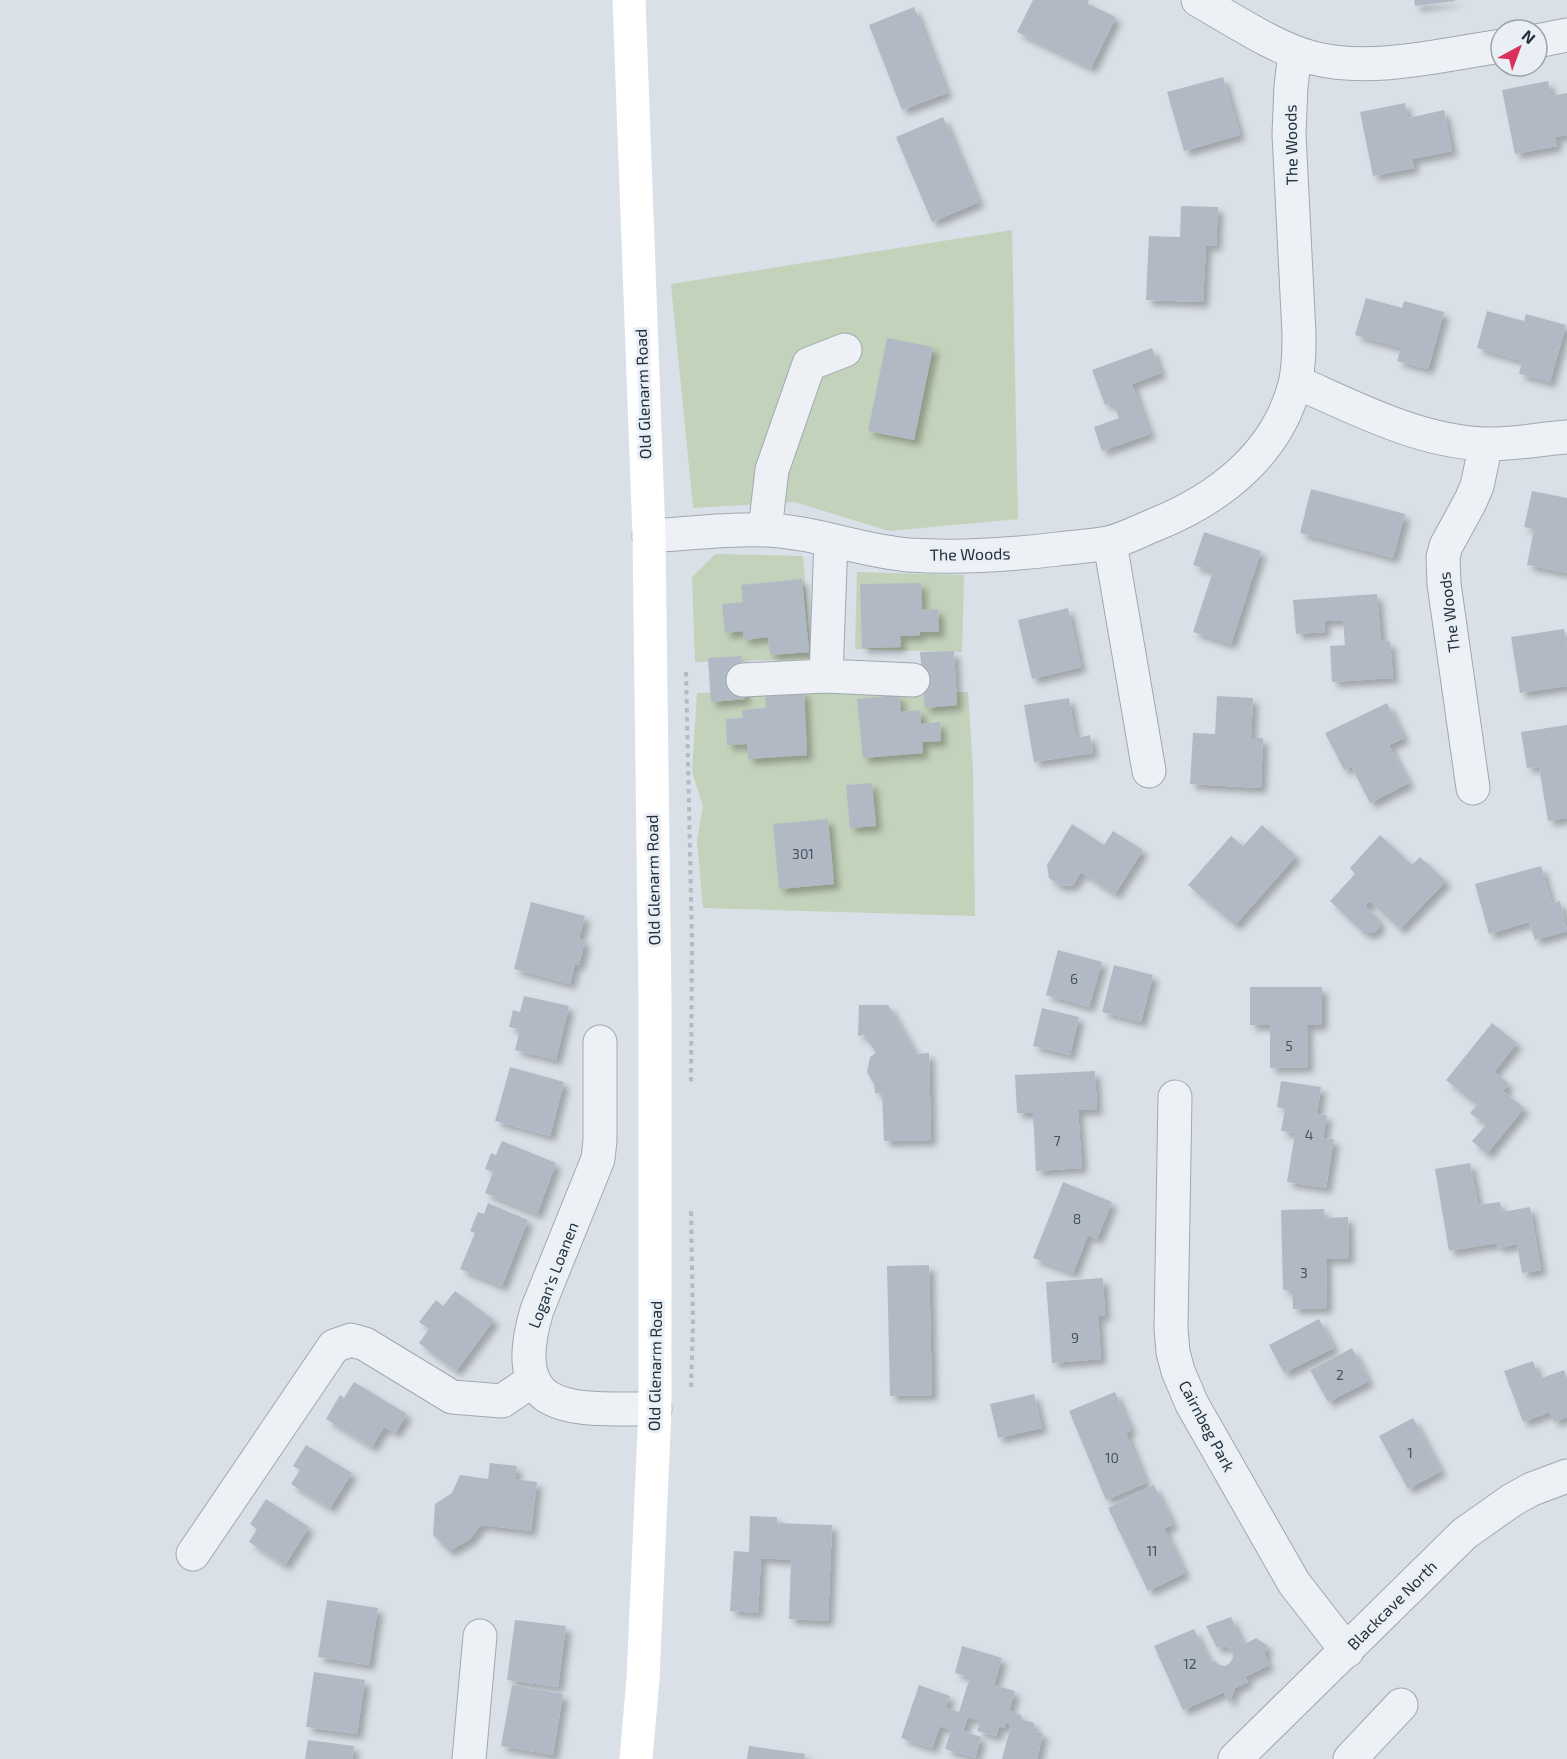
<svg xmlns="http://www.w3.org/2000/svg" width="1567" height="1759" font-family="'Exo 2',sans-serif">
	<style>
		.green { fill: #c3d2ba }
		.building { fill: #b1bac4; filter: url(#shadow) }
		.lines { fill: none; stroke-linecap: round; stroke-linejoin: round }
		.street-casing { stroke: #9fa8b1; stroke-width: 35 }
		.path { stroke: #b4bbc2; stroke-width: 4; stroke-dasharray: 4.5 4.5; stroke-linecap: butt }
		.street { stroke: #edf1f5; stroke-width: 33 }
		.secondary { stroke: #fff; stroke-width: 33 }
		.labels { text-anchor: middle; stroke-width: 6; stroke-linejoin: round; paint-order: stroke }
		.number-label { font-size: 14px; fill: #465260 }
		.street-label { font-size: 16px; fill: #23303e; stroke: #e9eff5 }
	</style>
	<defs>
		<filter id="shadow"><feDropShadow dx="5.5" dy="5.5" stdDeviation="3" flood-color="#0004"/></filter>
	</defs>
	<rect width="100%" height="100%" fill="#dae0e7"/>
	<path class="green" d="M1012 230 1018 519 889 531 795 502 693 508 671 284Z
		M715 554 803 556 811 659 695 662 692 577Z
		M857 572 964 575 962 652 855 649Z
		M968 692 973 769 975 916 703 908 697 840 703 806 692 772 697 693Z"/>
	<path class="building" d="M1033 0H1089L1088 4 1116 17 1091 68 1017 32Z
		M1414 0H1455V1L1415 6Z
		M914 7 947 93 902 110 869 25Z
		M1223 77 1240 135 1184 151 1167 92Z
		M1548 81 1551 96 1567 93V135L1555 137 1557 146 1515 154 1502 90Z
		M1405 103 1408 118 1444 110 1452 151 1412 159 1414 168 1373 176 1360 112Z
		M943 117 979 202 932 222 896 137Z
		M1181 206 1218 207 1216 246 1206 245 1203 302 1146 300 1149 236 1180 237Z
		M1366 298 1402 308 1404 301 1444 312 1428 369 1397 361 1401 348 1355 335Z
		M1487 311 1524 321 1526 314 1566 325 1550 382 1519 374 1522 361 1477 348Z
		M887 338 933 347 914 440 868 431Z
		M1152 348 1161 373 1132 384 1150 434 1102 451 1094 427 1119 418 1113 403 1105 405 1092 370Z
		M1311 489 1405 514 1393 558 1300 533Z
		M1532 491 1567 498V573L1527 565 1534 529 1524 527Z
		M1204 532 1261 551 1231 644 1193 632 1213 571 1193 565Z
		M802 579 809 652 770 655 768 637 744 640 743 631 725 633 722 604 743 602 741 585Z
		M921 583 922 610 938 609 939 632H920V635L900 636 901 647 862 648 860 584Z
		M1377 594 1381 642 1390 641 1393 678 1332 682 1330 646 1345 645 1343 620 1324 621 1325 632 1296 634 1293 600Z
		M1068 608 1081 667 1032 679 1018 620Z
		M1564 629 1567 646V686L1520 693 1511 637Z
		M954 651 957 705 925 708 920 652Z
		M741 656 745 699 711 702 708 658Z
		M804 691 807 755 748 759 747 744 727 745 726 719 743 718 742 710 766 708 765 693Z
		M899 695 901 712 920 710 921 724 940 722 941 741 922 742 923 753 863 758 857 699Z
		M1217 696 1253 698 1251 738H1263L1261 788 1190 784 1193 733 1215 734Z
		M1069 698 1076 738 1090 735 1093 753 1034 762 1024 705Z
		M1387 703 1404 738 1389 745 1409 783 1370 803 1351 766 1344 770 1325 733Z
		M1567 725V818L1548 821 1539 767 1527 768 1521 732Z
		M872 783 876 826 850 828 846 785Z
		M828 819 834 884 779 889 773 824Z
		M1072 824 1104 845 1113 831 1143 850 1115 894 1081 872 1073 885 1060 886 1049 878 1047 865Z
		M1262 825 1296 856 1235 925 1188 885 1231 836 1243 846Z
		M1380 835 1412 865 1420 857 1446 881 1400 929 1370 901 1365 906 1377 917 1380 926 1374 933H1364L1330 901 1355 874 1350 868Z
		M1541 866 1552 904 1560 901 1567 931 1535 940 1529 922 1489 934 1475 884Z
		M531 902 585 916 579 939 585 941 579 965 575 964 570 984 514 969Z
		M1058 950 1102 962 1089 1007 1046 995Z
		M1114 965 1153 975 1141 1022 1102 1012Z
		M1250 987H1322V1025H1307L1308 1067 1270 1068V1025H1250Z
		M524 996 569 1006 556 1060 515 1050 520 1029 509 1027 513 1010 520 1012Z
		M859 1005H888L916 1054 929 1053 931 1140 884 1141 882 1093H875L874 1084 867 1072 870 1057 876 1053 864 1035 858 1036Z
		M1042 1008 1079 1017 1070 1055 1033 1046Z
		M1492 1023 1517 1043 1494 1072 1509 1084 1503 1091 1524 1108 1487 1154 1472 1141 1486 1125 1470 1113 1477 1105 1446 1080Z
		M510 1067 564 1082 550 1136 495 1121Z
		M1095 1071 1097 1110H1078L1082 1168 1036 1171 1033 1113H1017L1015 1075Z
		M1281 1081 1321 1087 1317 1114 1327 1115 1323 1138 1334 1139 1326 1188 1287 1182 1295 1133 1281 1131 1285 1109 1277 1107Z
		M502 1141 556 1163 537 1214 485 1193 493 1172 485 1169 491 1153 496 1155Z
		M1470 1163 1478 1205 1500 1202 1502 1212 1530 1207 1541 1270 1522 1273 1517 1244 1498 1248 1497 1243 1449 1251 1435 1169Z
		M1063 1182 1112 1202 1097 1239 1088 1235 1073 1273 1033 1258Z
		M488 1203 528 1220 502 1286 460 1269 475 1233 470 1231 478 1212 484 1214Z
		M1324 1209V1218L1348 1217 1349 1258 1326 1259 1327 1308 1293 1309 1292 1290H1283L1281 1210Z
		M929 1265 932 1395 890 1396 887 1266Z
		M1103 1278 1105 1316H1098L1101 1359 1052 1363 1046 1282Z
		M455 1291 494 1320 456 1371 419 1343 429 1329 419 1322 436 1300 443 1306Z
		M1319 1319 1334 1348 1284 1373 1269 1345Z
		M1352 1348 1369 1381 1328 1402 1310 1370Z
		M1533 1361 1539 1379 1564 1370 1567 1378V1417L1554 1422 1550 1412 1523 1422 1504 1371Z
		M354 1382 407 1414 395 1433 384 1427 372 1447 326 1419 340 1395 344 1398Z
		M1115 1392 1131 1430 1126 1433 1146 1483 1106 1500 1069 1411Z
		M1034 1394 1042 1428 998 1438 990 1404Z
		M1413 1418 1441 1471 1408 1489 1379 1436Z
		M306 1445 352 1473 330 1508 291 1484 300 1470 293 1466Z
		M490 1463 517 1466 515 1479 537 1482 531 1531 481 1525 469 1540 449 1551 433 1535 435 1504 452 1493 460 1475 488 1479Z
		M1154 1485 1173 1524 1164 1529 1185 1573 1148 1591 1108 1508Z
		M266 1499 309 1527 285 1565 249 1542 257 1529 250 1524Z
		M750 1516 777 1517V1523L832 1525 828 1621 789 1619 791 1560 761 1558 758 1613 730 1611 734 1551 749 1552Z
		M327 1600 378 1608 369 1665 318 1657Z
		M1231 1617 1243 1645 1256 1638 1268 1646 1264 1654 1269 1665 1245 1677 1248 1682 1235 1688 1229 1703 1224 1692 1183 1710 1154 1646 1194 1629 1210 1662 1215 1661 1219 1665 1225 1666 1230 1663 1233 1657 1232 1651 1226 1646 1217 1648 1206 1626Z
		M515 1620 566 1626 558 1687 507 1680Z
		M962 1646 1002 1658 994 1685 1015 1691 1009 1711 1021 1715V1719L1034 1723V1731L1043 1733 1037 1759H1002L1011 1725 1006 1722 1004 1728 999 1726 996 1736 977 1731 981 1721 968 1717 963 1731 981 1737 975 1758 945 1749 951 1730 940 1726 932 1748 901 1738 919 1685 950 1696 946 1708 959 1712 970 1677 955 1673Z
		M314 1672 365 1680 357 1734 306 1727Z
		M512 1685 563 1694 553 1755 501 1746Z
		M308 1740 354 1746 352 1759H305Z
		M749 1746 805 1754 804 1759H747Z"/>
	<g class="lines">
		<g class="street-casing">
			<path id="street" d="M1198 0C1232 19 1276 49 1313 58 1371 73 1442 55 1501 46
				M1537 41 1567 35
				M1296 382C1356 408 1417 441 1484 444 1511 445 1540 439 1567 437
				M765 530 772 470 809 364 845 350
				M649 536C688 534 728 528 767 530 815 532 861 551 909 555 959 558 1009 555 1058 549 1075 547 1091 546 1108 543 1123 540 1139 531 1154 525 1219 499 1277 454 1295 384 1299 367 1299 351 1299 334L1289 134 1291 86 1295 53
				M1110 543 1149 771
				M826 676 831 540
				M743 680 826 676 913 680
				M1473 788 1444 584 1443 557 1446 546 1470 502 1477 486 1486 444
				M600 1042V1140L598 1159 537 1310C504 1420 577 1408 655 1409
				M1175 1097 1171 1328 1173 1352 1178 1371 1192 1404 1294 1583 1347 1651
				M193 1554 334 1346 351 1340 365 1344 452 1397 502 1401 533 1380
				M469 1759 480 1636
				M1235 1759 1464 1534 1512 1500 1532 1489 1567 1476
				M1350 1759 1401 1705"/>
		</g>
		<path class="path" d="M686 672 692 942 691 1084
			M691 1387 693 1322 691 1211"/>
		<use href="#street" class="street"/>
		<path class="secondary" d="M629 0 649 536 655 1002V1409L643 1679 636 1759"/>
	</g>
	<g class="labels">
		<g class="number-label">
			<text x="803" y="859">301</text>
			<text x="1074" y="984">6</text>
			<text x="1289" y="1051">5</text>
			<text x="1309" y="1140">4</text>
			<text x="1057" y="1146">7</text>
			<text x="1077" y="1224">8</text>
			<text x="1304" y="1278">3</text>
			<text x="1075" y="1343">9</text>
			<text x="1340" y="1380">2</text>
			<text x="1410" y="1458">1</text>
			<text x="1112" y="1463">10</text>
			<text x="1152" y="1556">11</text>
			<text x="1190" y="1669">12</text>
		</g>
		<g class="street-label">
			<text transform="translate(1291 145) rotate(-91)" y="6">The Woods</text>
			<text transform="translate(643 394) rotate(-92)" y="6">Old Glenarm Road</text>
			<text transform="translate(970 554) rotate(-1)" y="6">The Woods</text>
			<text transform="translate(1449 612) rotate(-97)" y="6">The Woods</text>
			<text transform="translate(653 880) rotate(-91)" y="6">Old Glenarm Road</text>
			<text transform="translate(553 1275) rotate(-69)" y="6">Logan's Loanen</text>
			<text transform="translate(655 1366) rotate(-89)" y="6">Old Glenarm Road</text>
			<text transform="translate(1207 1426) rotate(62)" y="6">Cairnbeg Park</text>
			<text transform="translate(1392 1605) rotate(-45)" y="6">Blackcave North</text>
		</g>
	</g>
	<g transform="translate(1519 48) rotate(41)"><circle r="28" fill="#e9eff5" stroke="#9aa3ac" stroke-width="1.5"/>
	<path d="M0-4.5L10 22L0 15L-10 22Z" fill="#db305b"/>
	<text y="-9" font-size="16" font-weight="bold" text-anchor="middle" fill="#23303e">N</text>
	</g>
</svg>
